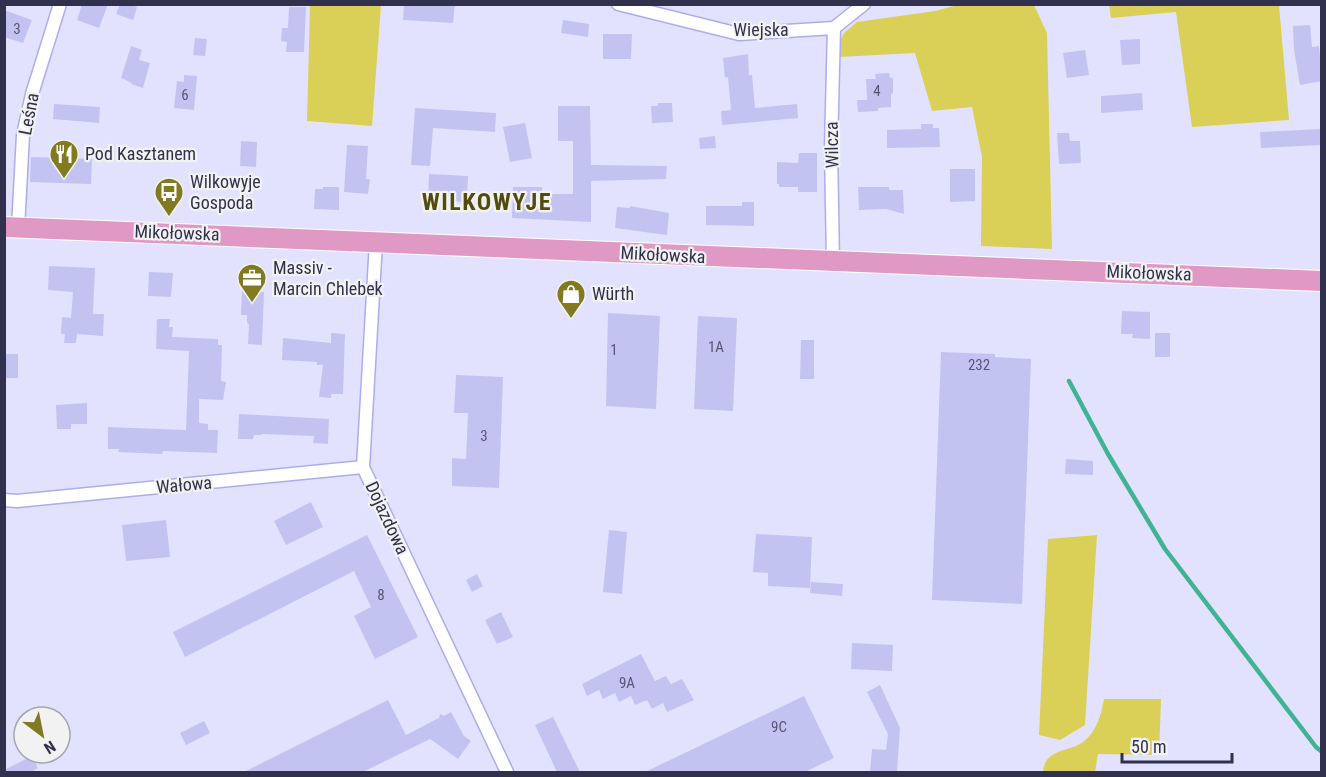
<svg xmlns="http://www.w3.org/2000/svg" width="1326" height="777" font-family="'Roboto Condensed',sans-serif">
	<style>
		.green { fill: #dad058 }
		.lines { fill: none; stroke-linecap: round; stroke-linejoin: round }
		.stream { stroke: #40b392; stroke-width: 4.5 }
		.building { fill: #c3c3f1 }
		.minor-casing { stroke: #adacef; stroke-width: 15 }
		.primary-casing { stroke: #fff; stroke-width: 22 }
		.minor { stroke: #fff; stroke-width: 12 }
		.primary { stroke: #e099c5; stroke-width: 20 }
		.labels { text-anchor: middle; stroke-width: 4.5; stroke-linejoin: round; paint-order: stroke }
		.number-label { font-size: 15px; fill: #565676 }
		.street-label { font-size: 18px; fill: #32314d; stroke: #f2f2f2 }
		.poi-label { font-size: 18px; fill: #32314d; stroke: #f2f2f2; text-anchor: start }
		.district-label { font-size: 24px; font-weight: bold; letter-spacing: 1.5px; fill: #514c0d; stroke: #f2f2f2 }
	</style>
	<rect width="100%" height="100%" fill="#e2e2fe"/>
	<path class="green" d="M310 5H381L372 126 307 121Z
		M958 5H1034L1047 33 1052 249 981 246 982 157 972 107 932 111 915 53 839 57 840 41 844 33 857 22 935 11Z
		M1109 5H1279L1289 120 1192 127 1176 12 1111 18Z
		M1097 535 1085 725 1060 740 1039 735 1048 539Z
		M1104 699H1161L1159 755 1098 754 1095 772H1043C1045 748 1070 752 1083 742 1097 731 1101 715 1104 699Z"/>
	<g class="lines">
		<path class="stream" d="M1069 381 1108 454 1165 549 1316 747 1322 752"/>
	</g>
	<path class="building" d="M82 4H108L99 28 77 20Z
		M120 4H129L137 7 133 20 116 14Z
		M404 4H455L453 23 403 20Z
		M289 7H306L304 52H286L287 42 281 41 282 28H288Z
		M4 10 32 20 23 43 4 37Z
		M563 20 589 24 588 37 561 33Z
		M1310 25 1312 47 1319 46 1322 81 1300 85 1294 50 1293 26Z
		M603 34H632L631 59H603Z
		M195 38 207 39 205 56 193 55Z
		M1140 39V64L1122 65 1120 40Z
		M131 46 142 50 139 60 150 63 143 88 131 84 132 83 121 78Z
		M1085 50 1089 75 1067 78 1063 53Z
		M748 54 749 75H752L755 108 797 104 798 118 722 125 721 111 731 110 728 77 725 78 723 58Z
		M889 73 890 78H893V93L891 94V107L878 108V111L858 112 857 100H867L866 79H876L875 74Z
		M184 75 197 76 194 110 174 108 177 81 184 82Z
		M1142 93 1143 110 1101 113V96Z
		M658 103H672L673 122 652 123 651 106H658Z
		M54 104 100 107 99 123 53 119Z
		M558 106H590L591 165 667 166 666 179 591 181V222L512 218 513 187H542V194H573V141H558Z
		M415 108 496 113 495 132 433 128 430 166 411 165Z
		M525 123 532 158 510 162 503 127Z
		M921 124H933V128H939L940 147 887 148V130L921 129Z
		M1322 129V145L1261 148 1260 132Z
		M1057 133H1069L1070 141H1080L1081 163 1059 164Z
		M715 136 716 148 700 149 699 138Z
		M241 141 257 142 256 167 240 166Z
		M347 145 368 146 366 179H370L368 194 344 192Z
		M799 153H817V192H798V187H779V184H777V162L798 163Z
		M31 157 92 159 91 184 30 182Z
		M950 169H975V201L950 202Z
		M429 174 468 176 467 202 428 200Z
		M323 187H339V210L314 209 315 189H323Z
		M858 187H889V190H903L904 214 886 209 859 210Z
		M742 202H754V226L706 225V206H742Z
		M630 206 669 213 667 235 615 228 617 207 630 208Z
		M49 266 95 268 93 314H104L103 336 77 334 76 343H64L65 334H61L62 317 71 318 73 292 48 290Z
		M149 272 173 273 171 297 148 296Z
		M242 291 264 292 262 345 248 344 249 324 247 323V315H241Z
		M1122 311 1150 312V339L1132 338 1133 334H1121Z
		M608 313 660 316 656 409 606 406Z
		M698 316 737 318 733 411 694 409Z
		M157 319H170L169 327H173L172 337 218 339V345H222L221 381 226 382 223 400 199 399V423L208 424V430H218L217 453 163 451 162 454 118 452 119 449H108V427L186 430 189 351 156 349Z
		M331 333 345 334 343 394H331V398L319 397 323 365H317V362L282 360 283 338 331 343Z
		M1155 333H1170V357H1155Z
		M801 340H814V379H800Z
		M941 352 995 354V357L1031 359 1022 604 932 600Z
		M4 354H18V378H4Z
		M456 375 503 377 499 488 452 486V458L466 459 468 413H454Z
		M87 403V424H71V429H57L56 405Z
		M239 414 329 419 328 444 313 443 314 436 261 434V435H254L253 439H238Z
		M1066 459 1093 461V475L1065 474Z
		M311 502 323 527 286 545 274 521Z
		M166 520 170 557 126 561 122 525Z
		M609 530 627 532 622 594 603 592Z
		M756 534 812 537 810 588 768 586V573L753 572Z
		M367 535 418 637 375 659 354 616 371 607 354 571 185 657 173 632Z
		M477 574 483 586 472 592 466 580Z
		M811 582 843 584 842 596 810 593Z
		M501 612 513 637 497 644 485 620Z
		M852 643 893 645 892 671 851 669Z
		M641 654 655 681 666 676 671 684 682 679 694 700 667 712 663 703 652 709 647 700 635 705 631 696 619 702 615 693 603 699 599 690 587 696 582 684Z
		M880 685 900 728 897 772H870L872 749 886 750 888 734 867 692Z
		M804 696 834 758 805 772H645Z
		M388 700 406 735 439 718 440 714 444 716 451 712 464 736 471 741 458 759 430 739 363 772H244Z
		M553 717 573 758 580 772H557L535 725Z
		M204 721 210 733 186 745 180 733Z
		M32 756 38 768 31 772H4V770Z"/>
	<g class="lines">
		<g class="minor-casing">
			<path id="minor" d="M618 4 739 34 834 28 864 4
				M18 228 23 135 32 94 60 4
				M376 242 363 467 507 772
				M833 262 831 148 834 28
				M4 500 17 501 363 467"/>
		</g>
		<g class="primary-casing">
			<path id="primary" d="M4 227 1322 281"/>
		</g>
		<use href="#minor" class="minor"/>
		<use href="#primary" class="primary"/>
	</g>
	<defs>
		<g id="restaurant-pin" transform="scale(1.5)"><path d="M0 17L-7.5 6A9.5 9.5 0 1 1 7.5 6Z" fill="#817a20" stroke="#f2f2f2"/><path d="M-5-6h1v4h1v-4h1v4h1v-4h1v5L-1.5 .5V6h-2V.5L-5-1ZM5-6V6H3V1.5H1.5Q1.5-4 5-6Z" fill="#fff"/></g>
		<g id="bus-pin" transform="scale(1.5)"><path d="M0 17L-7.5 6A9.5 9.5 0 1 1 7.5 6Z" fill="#817a20" stroke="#f2f2f2"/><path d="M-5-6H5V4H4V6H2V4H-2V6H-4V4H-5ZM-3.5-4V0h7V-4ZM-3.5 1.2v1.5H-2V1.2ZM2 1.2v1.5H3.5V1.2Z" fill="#fff"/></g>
		<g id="office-pin" transform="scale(1.5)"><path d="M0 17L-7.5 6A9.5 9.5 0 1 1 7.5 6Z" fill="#817a20" stroke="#f2f2f2"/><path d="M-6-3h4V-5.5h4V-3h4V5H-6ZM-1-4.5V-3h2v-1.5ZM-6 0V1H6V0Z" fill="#fff"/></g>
		<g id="shop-pin" transform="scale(1.5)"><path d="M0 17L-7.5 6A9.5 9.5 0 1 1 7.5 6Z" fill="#817a20" stroke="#f2f2f2"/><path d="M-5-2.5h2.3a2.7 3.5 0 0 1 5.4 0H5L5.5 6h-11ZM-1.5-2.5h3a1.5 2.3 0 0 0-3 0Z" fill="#fff"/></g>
	</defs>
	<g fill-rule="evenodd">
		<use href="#restaurant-pin" x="64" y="154"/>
		<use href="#bus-pin" x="169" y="192"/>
		<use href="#office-pin" x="252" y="278"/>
		<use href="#shop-pin" x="571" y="294"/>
	</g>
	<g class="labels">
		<g class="number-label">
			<text x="17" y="34">3</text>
			<text x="877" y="96">4</text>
			<text x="185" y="100">6</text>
			<text x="716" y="352">1A</text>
			<text x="614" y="355">1</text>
			<text x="979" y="370">232</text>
			<text x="484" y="441">3</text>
			<text x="381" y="600">8</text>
			<text x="627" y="688">9A</text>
			<text x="779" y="732">9C</text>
		</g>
		<g class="street-label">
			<text x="761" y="36">Wiejska</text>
			<text transform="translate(29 114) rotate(-79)" y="6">Leśna</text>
			<text transform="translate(832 145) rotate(-91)" y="6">Wilcza</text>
			<text transform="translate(177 233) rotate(2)" y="6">Mikołowska</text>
			<text transform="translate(663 255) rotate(3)" y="6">Mikołowska</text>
			<text transform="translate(1149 273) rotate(2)" y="6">Mikołowska</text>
			<text transform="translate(184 485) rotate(-5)" y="6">Wałowa</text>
			<text transform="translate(387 518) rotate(65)" y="6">Dojazdowa</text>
		</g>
		<g class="poi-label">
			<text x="85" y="160">Pod Kasztanem</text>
			<text x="190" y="188">Wilkowyje<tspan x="190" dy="21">Gospoda</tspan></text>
			<text x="273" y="274">Massiv -<tspan x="273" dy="21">Marcin Chlebek</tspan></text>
			<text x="592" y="300">Würth</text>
		</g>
		<g class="district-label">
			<text x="487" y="210">WILKOWYJE</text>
		</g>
	</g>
	<rect width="1326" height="777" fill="none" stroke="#32314d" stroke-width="12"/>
	<g transform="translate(42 735) rotate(148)"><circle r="28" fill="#f2f2f2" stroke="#a5a5b0" stroke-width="1.5"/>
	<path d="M0-4.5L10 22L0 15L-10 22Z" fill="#817a20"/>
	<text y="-9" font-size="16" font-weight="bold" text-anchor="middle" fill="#32314d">N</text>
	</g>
	<path d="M1122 753v9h110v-9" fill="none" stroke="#32314d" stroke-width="3"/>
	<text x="1131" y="753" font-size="18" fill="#32314d" stroke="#f2f2f2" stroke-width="4.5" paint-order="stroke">50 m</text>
</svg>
